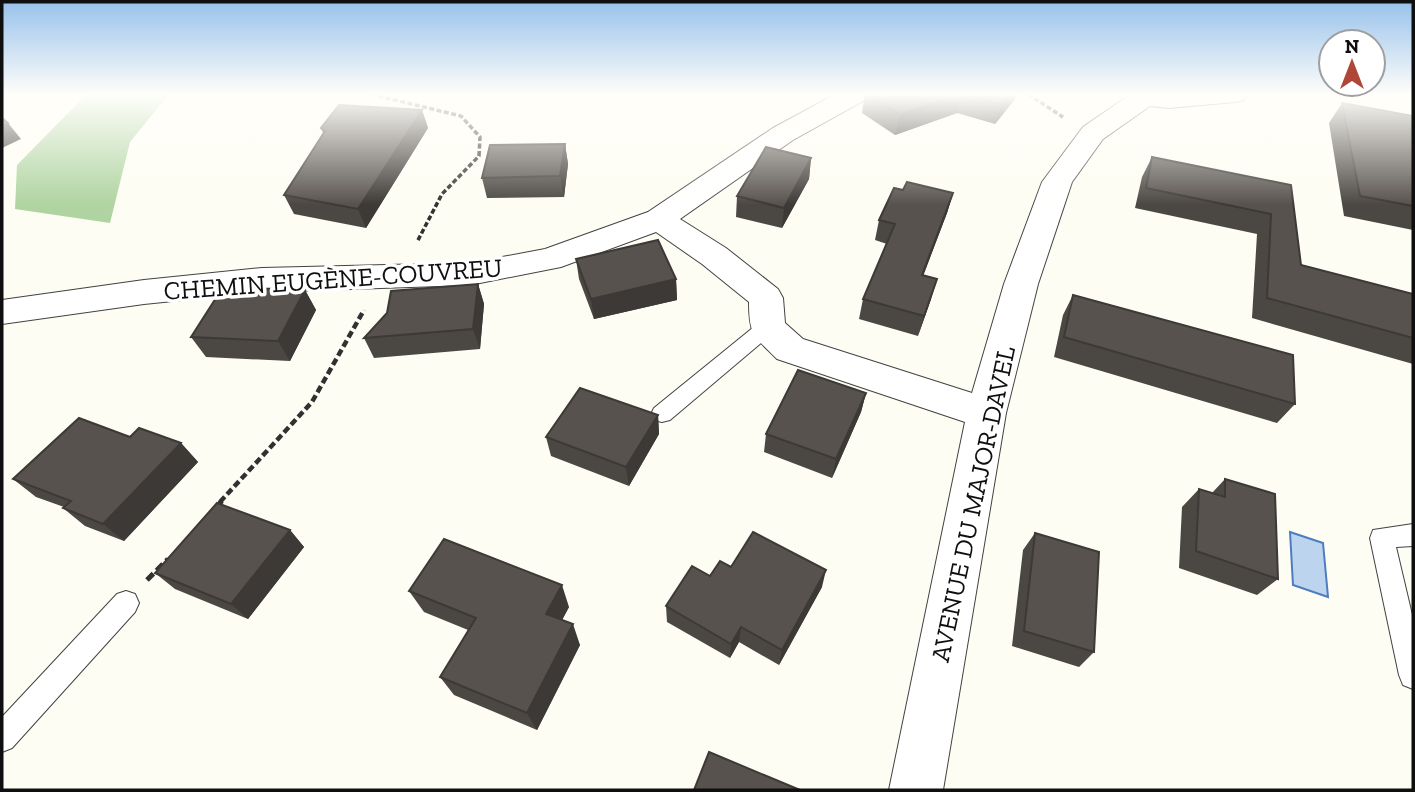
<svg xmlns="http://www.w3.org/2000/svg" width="1415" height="792" font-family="'Zilla Slab',serif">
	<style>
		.forest { fill: #afd4a1 }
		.water { fill: #bdd4ef; stroke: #4d7dbe; stroke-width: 2 }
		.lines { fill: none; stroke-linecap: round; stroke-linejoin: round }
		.service-casing { stroke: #424242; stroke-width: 2 }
		.minor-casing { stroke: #424242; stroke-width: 2 }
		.path-far2 { stroke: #313131; stroke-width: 3.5; stroke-dasharray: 5 2.5; stroke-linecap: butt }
		.path-far1 { stroke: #313131; stroke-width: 4.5; stroke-dasharray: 7 3.5; stroke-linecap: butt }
		.path { stroke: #313131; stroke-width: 5; stroke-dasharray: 9 4.5; stroke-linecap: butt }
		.service { fill: #fff; fill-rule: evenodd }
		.minor { fill: #fff; fill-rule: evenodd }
		.wall { fill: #4b4742 }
		.shaded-wall { fill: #3d3936 }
		.building { fill: #57524d; stroke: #3d3936; stroke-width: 2 }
		.labels { text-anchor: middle; stroke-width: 7; stroke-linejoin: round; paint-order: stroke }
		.street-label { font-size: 26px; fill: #0f0f0f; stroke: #fff }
	</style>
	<rect width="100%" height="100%" fill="#fefdf3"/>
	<path class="forest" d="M169 94 130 142 110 223 15 209 17 165 86 95Z"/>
	<path class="water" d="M1290 532 1323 543 1328 597 1293 585Z"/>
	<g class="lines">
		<g class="service-casing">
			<path id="service" d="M767 320 774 322 777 327 774 332 670 420 662 422 654 420 651 414 654 408 760 322Z
				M1413 524V546L1396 547 1413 619V689L1403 685 1399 675 1370 538 1373 530Z
				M126 591 135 594 139 603 135 612 12 748 2 752V717L117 594Z"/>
		</g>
		<g class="minor-casing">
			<path id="minor" d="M836 94H869L865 100 793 140 680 219 726 248 778 289 783 298 785 323 803 339 972 393 1004 284 1042 182 1083 127 1131 94H1248L1244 100 1235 102 1169 108 1150 106 1103 139 1072 182 1038 284 1006 413 943 790H889L965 422 777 359C754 336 749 336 749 302L702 264 656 232 561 267 470 285 262 292 144 304 2 324V300L144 280 262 268 470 263 545 249 648 212 773 128Z"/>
		</g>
		<path class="path-far2" d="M371 94 461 116 480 137 479 156 442 194 417 242
			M1028 94 1063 117"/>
		<path class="path-far1" d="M220 502 312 402 364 310"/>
		<path class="path" d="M217 506 222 501
			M147 580 168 559"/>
		<use href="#service" class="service"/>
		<use href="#minor" class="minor"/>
	</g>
	<path class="wall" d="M865 94H1019L995 124 957 113 895 135 862 113Z
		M1342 103 1413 116V230L1344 216 1329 123Z
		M422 110 428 128 366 228 294 214 284 195 323 133 321 128Z
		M565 144 568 164 564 197 487 198 482 178Z
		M1152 157 1291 185 1301 265 1413 294V364L1252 318 1257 234 1135 208 1142 177Z
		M811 158 809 179 782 228 736 217 737 196Z
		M903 190 953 193 947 213 923 275 931 299 918 336 859 319 863 299 887 244 875 240 879 220Z
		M576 259 676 279 677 300 594 319 579 279Z
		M478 284 484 304 480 349 374 358 364 338Z
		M305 290 316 310 290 361 206 357 191 337Z
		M1073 295 1295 404 1277 423 1054 357 1063 315Z
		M866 393 861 412 832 478 764 452 766 434Z
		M658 415 659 434 629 486 551 456 546 437Z
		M130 437 181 443 198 462 124 541 85 526 63 508 64 507 36 497 13 479Z
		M1225 479 1278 579 1257 595 1179 568 1182 507 1199 489 1212 493Z
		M290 530 304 547 248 619 175 589 155 573Z
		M1035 533 1094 652 1079 667 1012 646 1023 550Z
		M731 567 822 587 779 665 739 642 730 658 667 622 666 606 710 576Z
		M409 591 569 607 562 620 580 645 537 730 454 695 440 677 468 630 424 612Z"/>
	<path class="shaded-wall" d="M958 94H962L957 113 895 135 900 115Z
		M1009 94H1019L995 124 1001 105Z
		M422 110 428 128 366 228 358 209Z
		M8 123 21 139 2 148V126Z
		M565 144 568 164 564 197 560 176Z
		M811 158 809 179 782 228 784 208Z
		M953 193 947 213 916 295 922 275Z
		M676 279 677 300 594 319 591 299Z
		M937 279 931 299 918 336 924 316Z
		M478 284 484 304 480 349 473 329Z
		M305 290 316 310 290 361 278 341Z
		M866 393 861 412 832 478 836 459Z
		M658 415 659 434 629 486 626 467Z
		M181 443 198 462 124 541 103 524Z
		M290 530 304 547 248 619 231 604Z
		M826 570 822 587 779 665 782 650Z
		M562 585 569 607 554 635 546 614Z
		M573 624 580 645 537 730 527 713Z
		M741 627 739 642 730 658 731 644Z"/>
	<path class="building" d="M866 94H958L900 115Z
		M967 94H1009L1001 105Z
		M1342 103 1413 116V206L1360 196Z
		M339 105 422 110 358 209 284 195 325 131 321 128Z
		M2 118 8 123 2 126Z
		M565 144 560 176 482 178 490 145Z
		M766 147 811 158 784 208 737 196Z
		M1152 157 1291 185 1301 265 1413 294V338L1267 298 1271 214 1146 188Z
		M907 182 953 193 922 275 937 279 924 316 863 299 895 224 879 220 894 188 903 190Z
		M658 240 676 279 591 299 576 259Z
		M478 284 473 329 364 338 387 313 391 291Z
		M223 287 305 290 278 341 191 337Z
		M1073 295 1293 355 1295 404 1064 337Z
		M798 370 866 393 836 459 766 434Z
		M580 388 658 415 626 467 546 437Z
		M79 418 130 437 139 428 181 443 103 524 63 508 71 501 13 479Z
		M1225 479 1275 494 1278 579 1196 551 1199 489 1225 497Z
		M217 503 290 530 231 604 155 573Z
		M753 532 826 570 782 650 741 627 731 644 666 606 692 566 710 576 720 561 731 567Z
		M1035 533 1099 552 1094 652 1024 631Z
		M444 539 562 585 546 614 573 624 527 713 440 677 476 618 409 591Z
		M709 752 800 790H694Z"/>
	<linearGradient id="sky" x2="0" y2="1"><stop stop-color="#97c1eb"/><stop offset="0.46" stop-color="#fffefa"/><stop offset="1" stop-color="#fffefa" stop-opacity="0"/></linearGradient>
	<rect width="1415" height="205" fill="url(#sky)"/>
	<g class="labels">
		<g class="street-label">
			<text transform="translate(333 279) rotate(-4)" y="9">CHEMIN EUGÈNE-COUVREU</text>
			<text transform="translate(973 504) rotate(-78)" y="9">AVENUE DU MAJOR-DAVEL</text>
		</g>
	</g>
	<rect width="1415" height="792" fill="none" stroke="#0f0f0f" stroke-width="7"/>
	<g transform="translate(1352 63)"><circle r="33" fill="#ffffff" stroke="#9f9f9f" stroke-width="2"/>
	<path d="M0-5L12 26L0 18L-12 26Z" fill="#b04637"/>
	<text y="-10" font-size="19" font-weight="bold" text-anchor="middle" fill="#0f0f0f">N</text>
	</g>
</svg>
